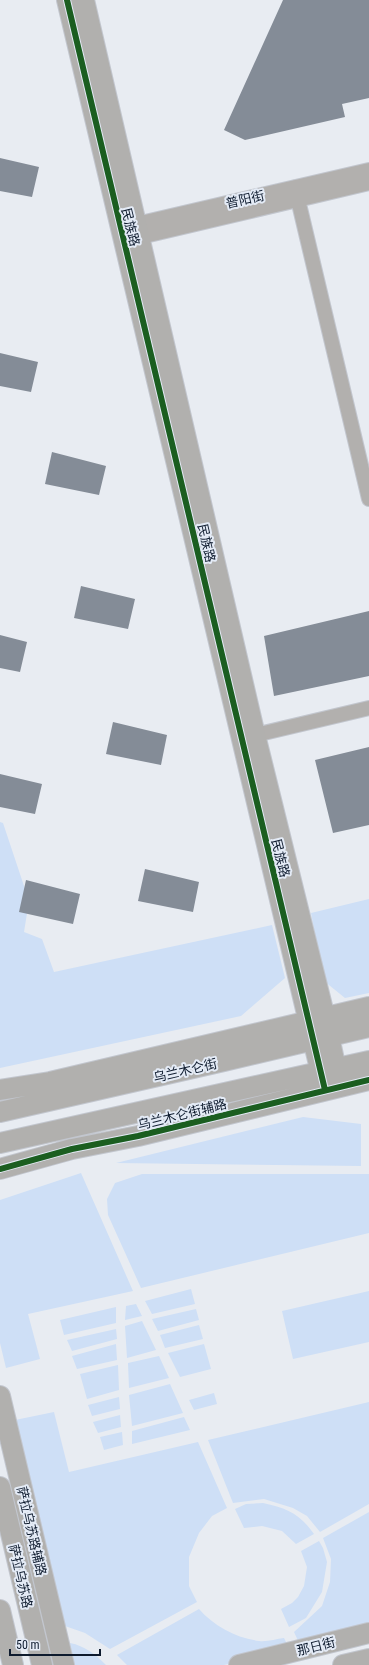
<svg xmlns="http://www.w3.org/2000/svg" width="369" height="1665" font-family="'Roboto Condensed','Noto Sans SC',sans-serif">
	<style>
		.green { fill: #cedff6 }
		.building { fill: #848c97 }
		.lines { fill: none; stroke-linecap: round; stroke-linejoin: round }
		.street-casing { stroke: #c2c6ce; stroke-width: 16 }
		.secondary-casing { stroke: #c2c6ce; stroke-width: 22 }
		.street { stroke: #b2b0ae; stroke-width: 14 }
		.secondary { stroke: #b1b0ae; stroke-width: 20 }
		.cycleway-casing { stroke: #e4ebf6; stroke-width: 8 }
		.cycleway { stroke: #1b5e20; stroke-width: 6 }
		.labels { text-anchor: middle; stroke-width: 4; stroke-linejoin: round; paint-order: stroke }
		.street-label { font-size: 13px; fill: #0e1b2e; stroke: #e4ebf6 }
	</style>
	<rect width="100%" height="100%" fill="#e8ecf2"/>
	<path class="green" d="M0 822 3 823 29 901 24 932 42 939 54 972 272 925 285 978 241 1016 0 1068Z
		M369 899V993L345 998 324 981 311 913Z
		M303 1117 361 1124V1166L116 1163Z
		M81 1173 133 1291 28 1314 40 1359 6 1368 0 1343V1200Z
		M142 1174H369V1233L141 1288 108 1215 107 1199 115 1183Z
		M191 1289 195 1304 152 1314 145 1301Z
		M369 1291V1342L293 1359 282 1311Z
		M136 1304 142 1316 125 1320 126 1306Z
		M116 1307V1323L64 1335 60 1320Z
		M196 1309 199 1320 158 1331 152 1319Z
		M142 1321 156 1350 127 1358 125 1326Z
		M199 1325 203 1339 165 1348 160 1335Z
		M116 1329 117 1339 72 1351 67 1340Z
		M116 1344 117 1360 77 1369 72 1356Z
		M204 1344 211 1369 180 1377 168 1353Z
		M159 1356 169 1378 129 1388 128 1363Z
		M118 1365 119 1390 87 1399 80 1374Z
		M170 1384 183 1413 132 1426 129 1395Z
		M214 1393 217 1404 194 1410 189 1400Z
		M119 1397 120 1409 92 1416 88 1405Z
		M369 1402V1504L320 1532 307 1516 293 1508 264 1499 233 1503 208 1440Z
		M54 1412 69 1472 198 1442 227 1508 212 1516 199 1533 189 1557V1586L197 1602 110 1649 85 1633 65 1626 15 1420Z
		M120 1415 121 1427 98 1433 93 1422Z
		M184 1417 190 1430 132 1444V1431Z
		M122 1432 123 1445 104 1450 100 1437Z
		M263 1503C287 1508 300 1514 314 1534L296 1544 282 1531 262 1526 244 1528 235 1509 246 1504Z
		M369 1512V1630L301 1647 294 1632 322 1606 330 1582 331 1559 323 1538Z
		M319 1541 323 1548 327 1562 322 1592 306 1618 289 1627 281 1609 292 1603 298 1597 304 1586 307 1567 301 1551Z
		M199 1609C214 1626 236 1638 259 1641 267 1642 276 1639 284 1638L290 1650 224 1665H127L117 1655Z
		M70 1643C85 1646 95 1654 106 1665H75Z"/>
	<path class="building" d="M283 0H369V98L342 104 345 117 245 140 224 130Z
		M0 158 39 167 32 197 0 191Z
		M0 353 38 362 31 392 0 386Z
		M52 452 106 466 99 495 45 484Z
		M81 586 135 599 128 629 74 618Z
		M369 611V676L274 696 264 636Z
		M0 635 27 642 20 672 0 668Z
		M113 722 167 735 161 765 106 754Z
		M369 747V825L333 833 315 760Z
		M0 774 42 784 35 814 0 807Z
		M145 869 199 882 193 912 138 901Z
		M26 880 80 894 73 924 19 912Z"/>
	<g class="lines">
		<g class="street-casing">
			<path id="street" d="M295 187 369 499
				M128 226 369 170
				M132 239 369 183
				M247 737 369 708"/>
		</g>
		<g class="secondary-casing">
			<path id="secondary" d="M67 0 325 1090
				M84 0 255 735 325 1018 336 1069 343 1086
				M0 1090 50 1082 369 1007
				M0 1112 224 1061 369 1027
				M0 1143 369 1061
				M0 1169 72 1149 138 1136 369 1080
				M0 1396 64 1665
				M0 1487 42 1665
				M0 1610 13 1665
				M239 1665 369 1633
				M343 1665 369 1659"/>
		</g>
		<use href="#street" class="street"/>
		<use href="#secondary" class="secondary"/>
		<g class="cycleway-casing">
			<path id="cycleway" d="M67 0 325 1090
				M0 1169 72 1149 138 1136 369 1080"/>
		</g>
		<use href="#cycleway" class="cycleway"/>
	</g>
	<g class="labels">
		<g class="street-label">
			<text transform="translate(245 199) rotate(-13)" y="5">普阳街</text>
			<text transform="translate(131 227) rotate(76)" y="5">民族路</text>
			<text transform="translate(207 543) rotate(77)" y="5">民族路</text>
			<text transform="translate(281 858) rotate(76)" y="5">民族路</text>
			<text transform="translate(185 1070) rotate(-13)" y="5">乌兰木仑街</text>
			<text transform="translate(182 1114) rotate(-14)" y="5">乌兰木仑街辅路</text>
			<text transform="translate(32 1531) rotate(77)" y="5">萨拉乌苏路辅路</text>
			<text transform="translate(21 1576) rotate(77)" y="5">萨拉乌苏路</text>
			<text transform="translate(316 1646) rotate(-14)" y="5">那日街</text>
		</g>
	</g>
	<path d="M10 1649v6h90v-6" fill="none" stroke="#0e1b2e" stroke-width="2"/>
	<text x="16" y="1649" font-size="12" fill="#0e1b2e" stroke="#e4ebf6" stroke-width="3" paint-order="stroke">50 m</text>
</svg>
